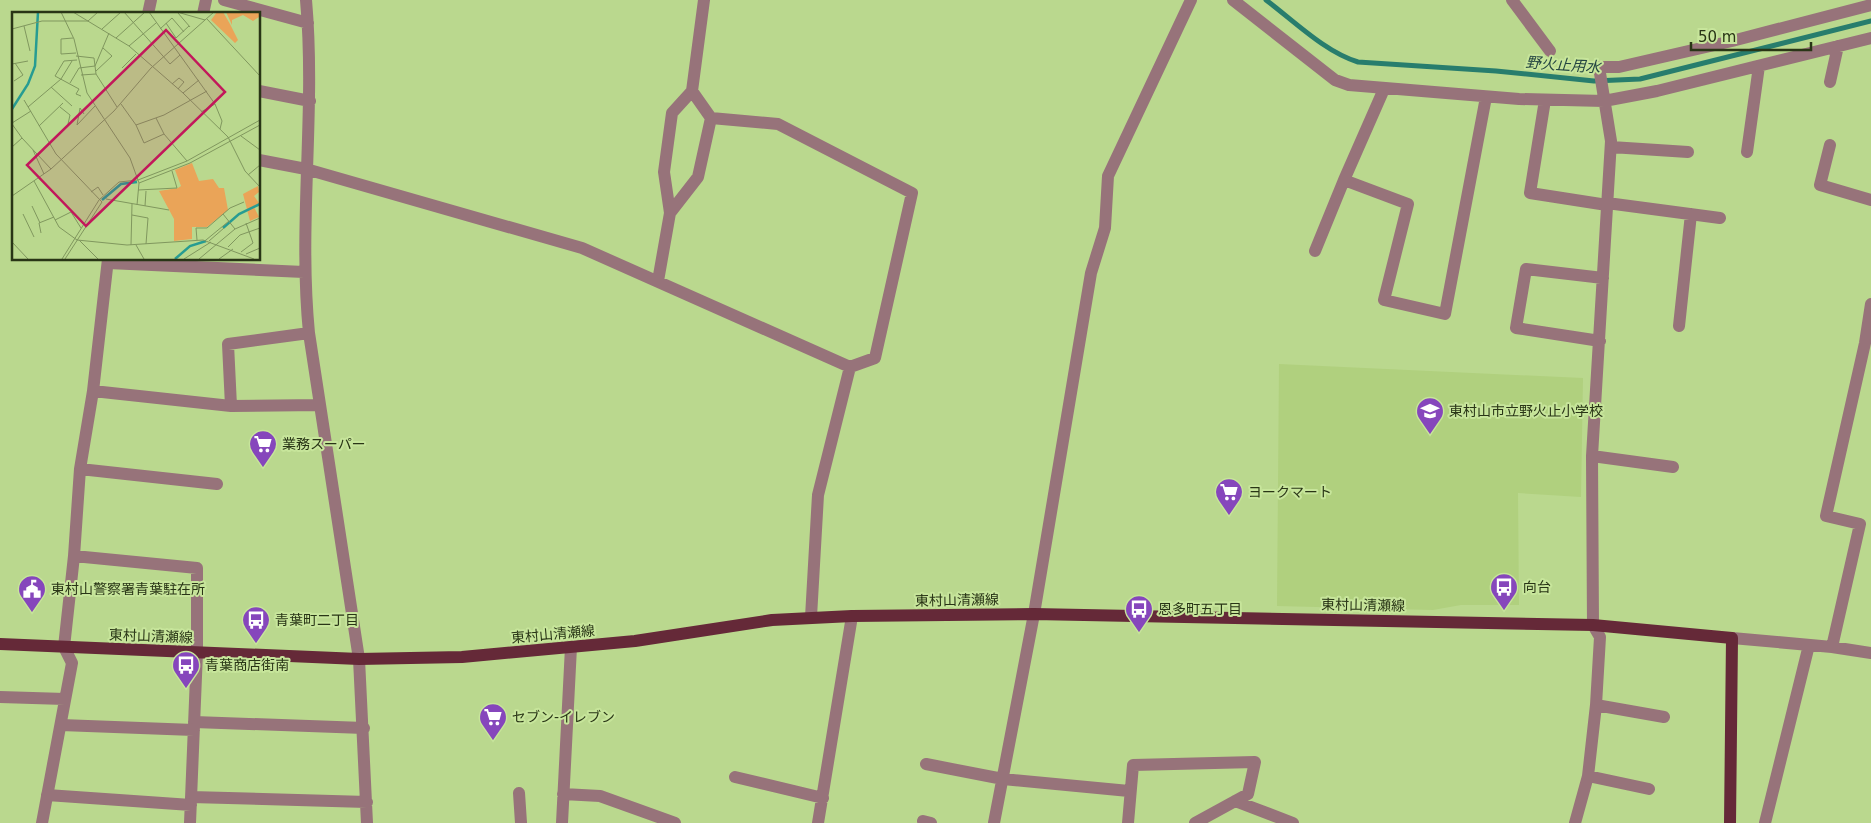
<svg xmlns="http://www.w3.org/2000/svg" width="1871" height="823" font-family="'DejaVu Sans','Noto Sans JP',sans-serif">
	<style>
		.built { fill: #b0d07e }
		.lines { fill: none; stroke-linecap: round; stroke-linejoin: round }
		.stream { stroke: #287d6d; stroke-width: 5 }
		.minor { stroke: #97737a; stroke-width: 12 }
		.major { stroke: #652938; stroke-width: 12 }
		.labels { text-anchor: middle; stroke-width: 4; stroke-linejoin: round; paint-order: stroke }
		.poi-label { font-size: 14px; fill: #293516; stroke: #c7e59b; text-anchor: start }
		.street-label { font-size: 14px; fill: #293516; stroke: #c7e59b }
		.water-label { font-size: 15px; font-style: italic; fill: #254642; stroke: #c7e59b }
		.inset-river { fill: none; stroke: #279c92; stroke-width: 2.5 }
		.inset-road { fill: none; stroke: #80975e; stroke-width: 1 }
		.view { fill: #c2185b; fill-opacity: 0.15; stroke: #c2185b; stroke-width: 2.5 }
		.inset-edge { fill: none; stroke: #293516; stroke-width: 2.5 }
	</style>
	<rect width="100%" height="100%" fill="#bad88e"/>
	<path class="built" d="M1279 364 1583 378 1581 497 1518 493 1519 605H1461L1433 610 1277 606Z"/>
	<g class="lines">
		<path class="stream" d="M1266 0C1294 21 1325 52 1358 62L1496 71 1594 81 1640 79 1871 21"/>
		<path class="minor" d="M224 0 308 23
			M306 0C316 112 298 221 309 333L359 659 367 823
			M1233 0 1335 80 1349 85 1519 99 1604 101 1657 91 1871 38
			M1512 0 1550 51
			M148 14 151 0
			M203 14 206 0
			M1830 82 1838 46
			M259 91 310 101
			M1545 100 1530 193 1607 205
			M711 118 778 124 912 193 875 358 850 367
			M1830 145 1820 185 1871 200
			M1611 147 1688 152
			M1747 152 1759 66
			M259 160 306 169 582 248 850 367 818 495 811 617
			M1344 180 1408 204 1384 300 1445 314 1486 97
			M1607 203 1720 218
			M670 213 664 172 672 113 692 91
			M1315 251 1344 180 1384 89
			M108 263 304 272
			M658 281 670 213 698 177 711 118 692 91 704 0
			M1679 326 1691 214
			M309 333 228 344 231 406 320 405
			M1600 341 1516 328 1526 269 1603 278
			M93 391 231 406
			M1592 456 1673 467
			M80 469 217 484
			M74 556 197 568V652L190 823
			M1732 638 1832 647 1871 653
			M1832 647 1860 524 1826 516 1865 343 1871 304
			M0 697 65 699
			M1596 705 1664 717
			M194 722 364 728
			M61 725 194 730
			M926 764 1003 779 1129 791
			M1588 776 1649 789
			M735 777 823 798
			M519 793 521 823
			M563 794 600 796 675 823
			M47 795 191 805
			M191 797 367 802
			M1235 801 1293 823
			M923 821 931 823
			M42 823 72 663 64 647 74 556 80 469 93 391 108 259
			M562 823 571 647
			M818 823 852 616
			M994 823 1034 614 1091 273 1105 228 1108 176 1191 0
			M1128 823 1133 765 1255 762 1248 794 1195 823
			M1575 823 1588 776 1596 705 1600 637 1593 625 1592 456 1611 141 1599 67H1619L1732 41 1871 5
			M1765 823 1809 645"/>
		<path class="major" d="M0 644 359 659 462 657 635 641 772 620 852 616 1034 614 1593 625 1732 638 1730 823"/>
	</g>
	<defs>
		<g id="school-pin" transform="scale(1.4375)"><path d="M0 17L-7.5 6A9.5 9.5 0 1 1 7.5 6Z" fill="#8646bc" stroke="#c7e59b"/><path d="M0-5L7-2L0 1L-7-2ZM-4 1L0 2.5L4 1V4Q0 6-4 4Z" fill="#fff"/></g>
		<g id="supermarket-pin" transform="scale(1.4375)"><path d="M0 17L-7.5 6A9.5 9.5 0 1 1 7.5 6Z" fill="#8646bc" stroke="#c7e59b"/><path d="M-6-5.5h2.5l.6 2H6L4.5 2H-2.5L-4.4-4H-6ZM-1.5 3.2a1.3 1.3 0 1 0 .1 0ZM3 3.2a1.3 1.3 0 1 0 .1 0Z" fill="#fff"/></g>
		<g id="bus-pin" transform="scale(1.4375)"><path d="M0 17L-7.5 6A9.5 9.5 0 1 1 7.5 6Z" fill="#8646bc" stroke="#c7e59b"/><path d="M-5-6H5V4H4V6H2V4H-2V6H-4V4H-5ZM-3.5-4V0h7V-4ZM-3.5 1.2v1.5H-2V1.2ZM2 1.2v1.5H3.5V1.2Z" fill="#fff"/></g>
		<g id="civic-pin" transform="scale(1.4375)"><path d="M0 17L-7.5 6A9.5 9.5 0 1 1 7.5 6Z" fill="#8646bc" stroke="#c7e59b"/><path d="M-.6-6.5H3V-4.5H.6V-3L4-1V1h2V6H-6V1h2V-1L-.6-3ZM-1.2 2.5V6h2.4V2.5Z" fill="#fff"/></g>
	</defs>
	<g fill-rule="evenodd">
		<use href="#school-pin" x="1430" y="411"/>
		<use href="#supermarket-pin" x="263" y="444"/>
		<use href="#supermarket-pin" x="1229" y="492"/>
		<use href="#bus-pin" x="1504" y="587"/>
		<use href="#civic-pin" x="32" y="589"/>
		<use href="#bus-pin" x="1139" y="609"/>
		<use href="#bus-pin" x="256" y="620"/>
		<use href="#bus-pin" x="186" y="665"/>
		<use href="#supermarket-pin" x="493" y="717"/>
	</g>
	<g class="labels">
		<g class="poi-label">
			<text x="1449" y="416">東村山市立野火止小学校</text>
			<text x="282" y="449">業務スーパー</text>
			<text x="1248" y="497">ヨークマート</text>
			<text x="1523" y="592">向台</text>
			<text x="51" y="594">東村山警察署青葉駐在所</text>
			<text x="1158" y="614">恩多町五丁目</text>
			<text x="275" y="625">青葉町二丁目</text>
			<text x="205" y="670">青葉商店街南</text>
			<text x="512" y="722">セブン-イレブン</text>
		</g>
		<g class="street-label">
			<text transform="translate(957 600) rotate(-1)" y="5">東村山清瀬線</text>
			<text transform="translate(1363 605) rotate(1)" y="5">東村山清瀬線</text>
			<text transform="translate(553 634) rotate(-5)" y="5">東村山清瀬線</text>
			<text transform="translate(151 636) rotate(2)" y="5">東村山清瀬線</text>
		</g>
		<g class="water-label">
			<text transform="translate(1563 65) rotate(4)" y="5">野火止用水</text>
		</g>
	</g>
	<g transform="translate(12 12)">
		<rect width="248" height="248" fill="#bad88e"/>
		<path d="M205 0H211L218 12 226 28 223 31 199 8ZM214 0H247V5L241 9 231 3 220 8V13ZM246 174 247 180 242 184 247 191 242 195 247 205 238 209 231 182Z" fill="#eaa458"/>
		<path d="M180 151 187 169 201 167 207 176H212L216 198 195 215H180V227L162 229V207L147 179 166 176 169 174 163 158Z" fill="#eaa458"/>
		<path class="inset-river" d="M0 97 16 72 23 54 26 0M90 188 109 172 125 170M211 216 227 202 248 192M163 247 178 234 194 229"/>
		<path class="inset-road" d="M49 0 62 27 75 81 118 146 127 171 125 193M61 0 117 34 171 81 216 125 233 159 248 175M112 0 158 52 168 43M137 0 203 92 210 109 208 117M165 0 193 8M166 1 178 15M195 7 248 64M154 11 164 26 177 14M12 14 18 39M0 17 30 9H76L86 0M90 17 109 0M148 17 160 6 172 20M61 26 49 27V42L64 41M104 26 133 0M117 34 144 11M64 44 82 46 84 62 105 95M65 48 52 49 43 64 67 77 64 82 69 84M0 52 16 49M110 56 124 42M84 59 100 44 91 36M69 63 84 62M2 69 11 63 3 51M58 71 67 56 83 54 97 21M160 72 167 66 172 70 166 77M39 75 60 94M171 81 187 68M12 88 44 142 90 190 53 247M109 92 124 113 152 103 195 79M16 95 49 67 60 49M48 95 58 103 56 112M189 100 203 92M72 102 68 96 65 113 83 94M144 106 152 122 175 149M0 111 19 99M0 112 10 126M124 113 132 131 152 122M27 114 51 91M229 124 248 138M0 135 10 126 39 157 102 99 139 56 202 0M21 138 32 162M236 163 248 153M22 169 47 215 65 228 115 233 191 228 242 247M127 171 178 151 248 113M126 178 165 176 160 159M79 180 86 175 91 183M0 184 39 157M94 187 157 198M20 194 28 211M133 194 134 179M11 202 22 225M211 202 223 217M120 203 136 206 134 232M43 208 59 200 69 216M29 221 27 211 42 205M67 228 86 247M185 228 184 216H195L218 196 232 190M194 228 217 209M197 229 212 216M0 230 16 247M119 233 120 192M124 233 132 247M216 235 228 223 248 216M229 240 241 231 234 211M234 242 248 236M50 247 87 188 107 170 126 168 175 149 248 108M172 247 199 230M187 247 223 217 248 206M207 247 221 237"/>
		<path class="view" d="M154 18 213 80 74 214 15 153Z"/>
		<rect width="248" height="248" class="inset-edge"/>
	</g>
	<path d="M1691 42v8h120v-8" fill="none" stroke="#293516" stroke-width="2.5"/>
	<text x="1698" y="42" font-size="15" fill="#293516" stroke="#c7e59b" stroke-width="4" paint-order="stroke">50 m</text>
</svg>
